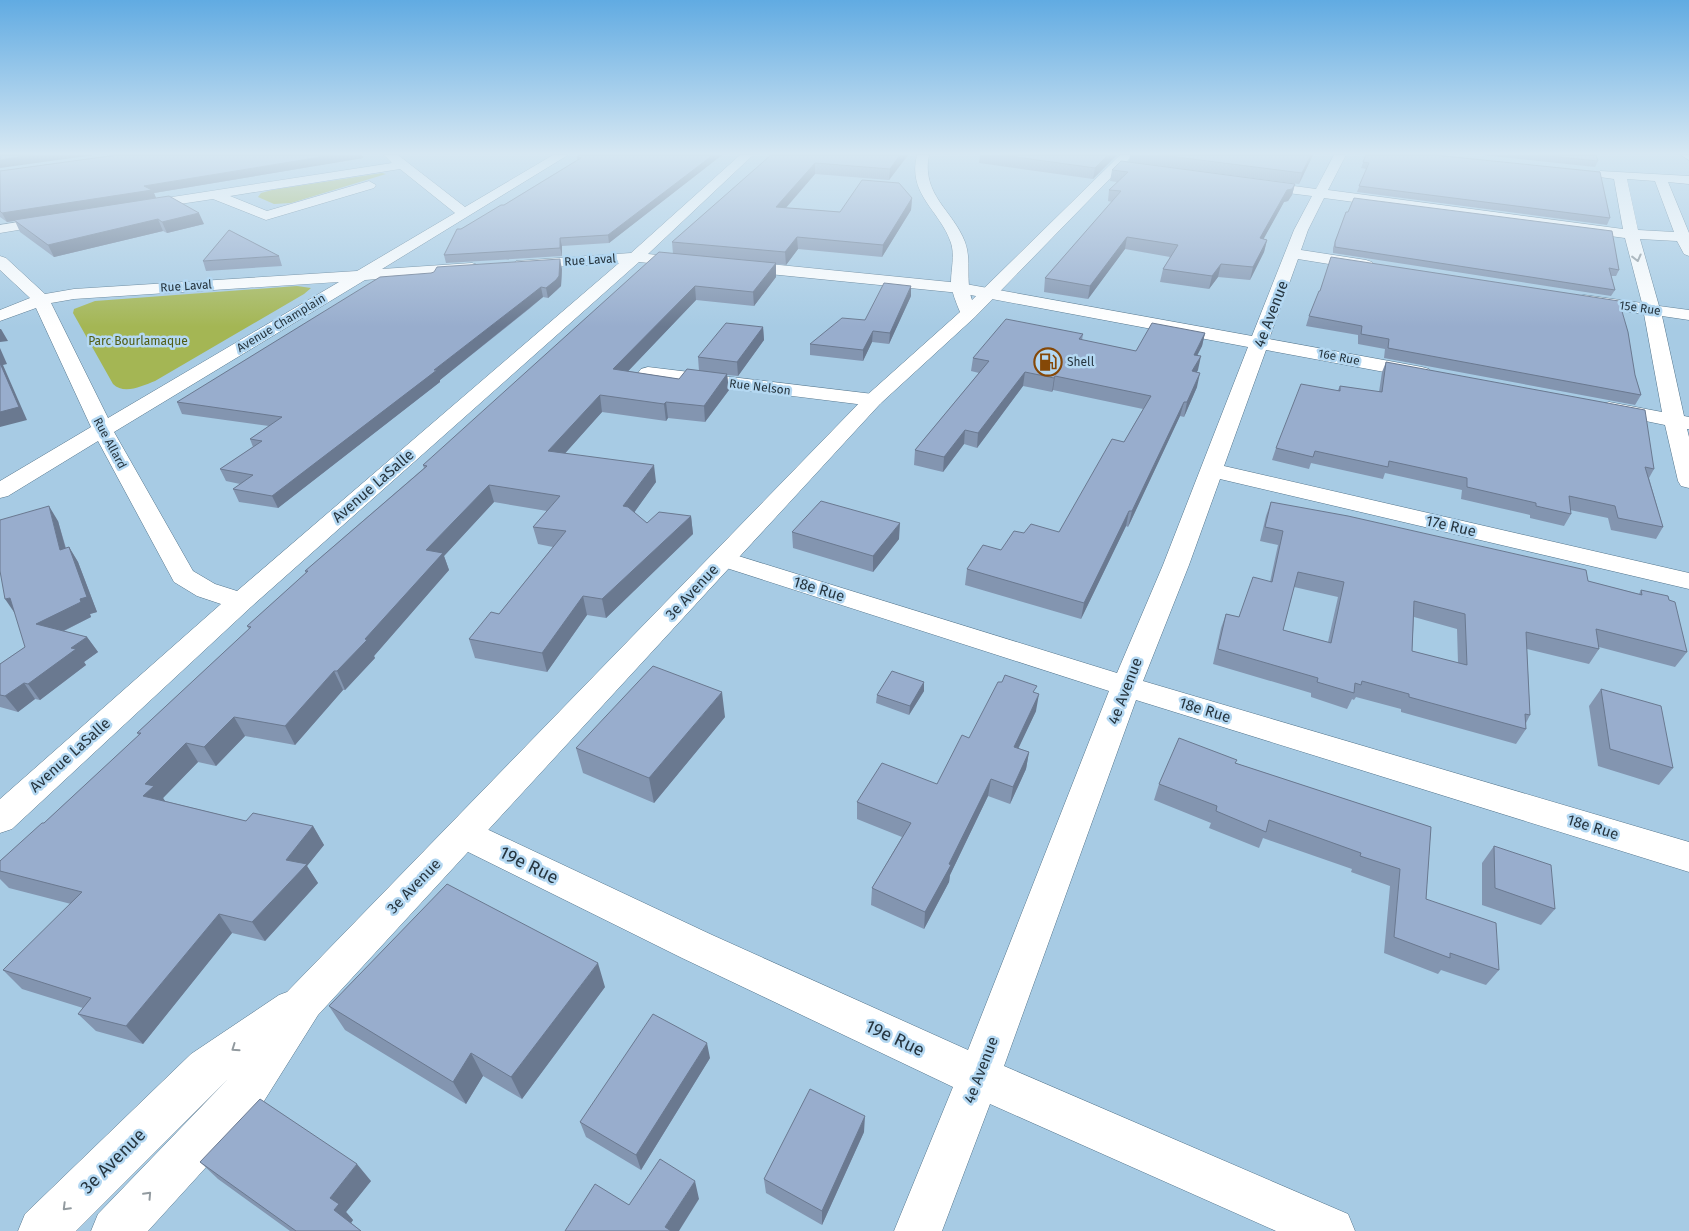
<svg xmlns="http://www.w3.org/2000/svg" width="1689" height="1231" font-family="'Fira Sans',sans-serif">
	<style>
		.green { fill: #a4b654 }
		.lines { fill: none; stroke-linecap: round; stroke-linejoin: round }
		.street-casing { stroke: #54758c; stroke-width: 1 }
		.secondary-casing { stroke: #54758c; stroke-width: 1 }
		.street { fill: #fff; fill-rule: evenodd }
		.secondary { fill: #fff; fill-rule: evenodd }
		.wall { fill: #8395b0; fill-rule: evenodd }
		.shaded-wall { fill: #6a7990 }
		.building { fill: #98adcd; stroke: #6a7990; fill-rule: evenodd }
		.oneway { stroke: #929a9f }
		.labels { text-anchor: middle; stroke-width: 5; stroke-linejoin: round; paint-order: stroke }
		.far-street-label { font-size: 12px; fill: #26353f; stroke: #b4d8f2 }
		.far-park-label { font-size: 12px; fill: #505c14; stroke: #b4d8f2 }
		.far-poi-label { font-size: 12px; fill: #26353f; stroke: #b4d8f2; text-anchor: start }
		.street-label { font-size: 15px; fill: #26353f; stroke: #b4d8f2 }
		.near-street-label { font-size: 18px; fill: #26353f; stroke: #b4d8f2 }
	</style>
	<rect width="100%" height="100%" fill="#a7cbe4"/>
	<path class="green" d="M382 173 386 174 291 203 274 204 258 197 261 193 272 190Z
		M297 286 311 288 304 294 155 381C142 386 124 395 113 384L73 313 74 309 95 301Z"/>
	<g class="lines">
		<g class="street-casing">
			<path id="street" d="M384 155H398L465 207 553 155H568L382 269 472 263 478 265 480 268 478 271 365 280 114 432 193 571 215 584 237 591 619 263 522 269 516 267 514 264 516 261 631 253 740 155H753L648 254 695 259 697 262 695 265 689 267 639 262 251 607 12 829 0 833V799L221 604 197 596 174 582 98 441 8 496 0 498V481L91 427 36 308 0 321V310L30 298 0 270V256L6 258 45 294 74 289 357 271 455 213 400 169 230 196 267 211 369 181 376 185 374 188 266 220 213 199 140 210 133 206 140 202 392 163ZM339 282 108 418 51 303 74 299Z
				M1334 155H1346L1328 190 1623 229 1614 179 1600 177 1598 174 1600 171 1689 176V184L1668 182 1689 233V256L1684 254 1677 241 1640 239 1659 306 1689 310V320L1662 316 1684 416 1689 417V429H1687L1689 437V488L1681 486 1678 481 1665 425 1602 412 1599 408 1602 404 1609 402 1662 412 1644 314 1584 305 1578 304 1576 300 1578 296 1584 295 1642 303 1625 238 1324 198 1308 230 1301 250 1366 260 1372 262 1374 265 1372 268 1366 270 1298 259 1269 339 1422 367 1429 369 1432 373 1429 377 1422 379 1266 350 1224 466 1689 573V589L1220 479 1189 565 1143 681 1689 842V872L1136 700 1004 1066 1348 1214 1355 1231H1276L990 1104 942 1231H894L953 1087 682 958 452 844 447 834 452 824 464 820 476 824 710 934 968 1050 1109 691 714 564 710 559 714 554 723 551 732 554 1117 673 1163 565 1248 347 960 293 739 271 733 269 731 266 733 263 739 261 960 283 1252 336 1294 230 1312 196 1256 189 1249 185 1256 181 1316 189ZM1627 179 1655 181 1674 232 1638 230Z
				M1681 155H1689V160Z
				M55 216 60 217 62 220 60 223 0 233V225Z
				M648 367 873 394 880 396 883 400 880 404 873 406 641 377 638 373 641 369Z"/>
		</g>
		<g class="secondary-casing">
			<path id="secondary" d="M917 155H929C921 195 953 210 965 242 972 261 965 281 972 300L1120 155H1133L975 317 880 404 318 1015 259 1109 148 1231H91L98 1214 228 1079 76 1231H18L25 1214 191 1054 279 995 287 992 866 396 960 312C956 302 952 293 951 282 951 269 955 256 951 243 940 210 907 195 917 155Z"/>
		</g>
		<use href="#street" class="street"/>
		<use href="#secondary" class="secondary"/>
	</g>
	<path class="wall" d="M117 155H362L363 158 154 193 156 198 204 224 167 233 163 231 54 257 20 232 15 221 7 222 0 217V171Z
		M722 155 609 243 562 246V256L446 263 444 255 461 229 504 205 577 160V157Z
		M771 155H908L889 180 815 174 786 208 840 212 912 198 911 210 882 257 798 249 786 265 776 264V277L754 306 696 300 628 371 679 379 699 371 698 357 763 327 764 340 738 376 727 375 729 390 705 422 668 418 666 421 602 412 565 453 656 482 634 512 647 523 691 516 693 534 606 618 587 615 547 672 475 658 469 639 499 614 553 547 538 544 533 527 547 511 494 502 444 556 449 570 374 656 375 658 345 690H343L295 745 245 736 216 766 198 762 163 798 165 801 246 821 313 826 324 845 307 866 318 883 265 941 232 933 143 1044 96 1031 78 1014 83 1008 22 989 3 970 71 904 9 888 0 879V861L44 823 139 735 137 733 249 629 247 626 306 573 305 571 424 468 423 465 673 254 672 242Z
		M980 155H1117L1093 179 979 163Z
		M1130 155H1313L1299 184 1129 162Z
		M1366 155 1610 218 1607 225 1357 192 1366 169 1361 168Z
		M1482 155H1596L1598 161 1595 167Z
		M1112 170 1295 184 1292 195 1288 201 1284 202 1263 239 1267 240 1264 252 1250 280 1218 277 1209 289 1160 282 1163 269 1170 257 1125 249 1088 299 1044 292 1045 278 1112 202 1108 201 1109 190 1117 182 1110 181Z
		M1346 212 1619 270 1616 276H1611L1615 290 1611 296 1333 253V248L1335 242Z
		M279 256 282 266 206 271 203 261Z
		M562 269 561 286 557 290 548 298 543 297 529 309 440 380V382L278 508 239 502 233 489 240 484 226 481 220 469 253 447 250 439 269 426 182 414 177 402Z
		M911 296 889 344 872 342 863 361 810 355V344L865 320Z
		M1309 316 1635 375 1641 395 1635 405 1384 358 1385 349 1358 344V335L1306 326Z
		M1205 333 1202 346 1197 355 1198 370 1196 372 1197 387 1184 417 1180 416 1128 527 1126 526 1081 619 965 585 967 569 1001 550 1024 533 1059 532 1124 442 1143 409 1053 390 1052 392 1023 386 977 448 964 444 943 472 914 465 915 450 979 373 971 371 973 358 1083 334 1082 340 1136 351Z
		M1386 362 1654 469 1649 478 1663 527 1656 539 1611 530 1608 518 1570 510 1571 514 1564 526 1530 518V515L1461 499 1462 490 1385 473 1383 479 1311 463 1309 469 1272 460 1276 448 1338 390 1340 386 1379 392 1382 372Z
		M1271 502 1639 594 1641 590 1669 600 1687 652 1675 667 1599 647V649L1589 664 1527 649 1530 715 1526 723V729L1516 744 1401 712V709L1356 697 1354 700 1352 699 1347 709 1311 697V693L1213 664 1221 628 1226 614 1239 617 1270 582 1278 545 1260 541 1266 516ZM1294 587 1338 597 1328 642 1283 630ZM1414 617 1457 629 1458 663 1412 651Z
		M58 521 66 548 69 547 78 562 97 612 90 614 91 617 64 631 87 637 98 652 84 662 86 665 40 700 35 699 18 712 0 707V664L25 647Z
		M792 532 899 539 873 572 793 548Z
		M1601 689 1673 768 1659 785 1598 766 1589 706Z
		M924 691 909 715 876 703 877 695Z
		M1036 693V711L1018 748 1029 752 1026 769 1010 804 988 796 950 875 949 882 924 929 871 905 872 888 902 837 857 819V802L937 784 969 738Z
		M725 717 654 803 583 773 576 748Z
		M1235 763 1431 827 1426 899 1499 970 1486 985 1441 970 1438 974 1384 953 1390 886 1351 872 1352 869 1263 838 1259 848 1209 828 1211 823 1154 800 1159 784Z
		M1494 846 1555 909 1541 925 1482 905V863Z
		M605 987 522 1099 483 1076 466 1104 345 1030 329 1006Z
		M710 1058 641 1170 586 1137 580 1122Z
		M864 1132 822 1225 766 1193 764 1179Z
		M200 1162 371 1181 346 1212 353 1220 351 1223 361 1231H290L218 1179Z"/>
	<path class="shaded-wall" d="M33 155H94L0 168V160Z
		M333 155H362L363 158 154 193 156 198 7 222 2 213 144 186Z
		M713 155H722L609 243 608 235Z
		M900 155H908L889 180 890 169Z
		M1108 155H1117L1093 179 1095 168Z
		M1311 155H1313L1299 184 1302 173Z
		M815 163V174L776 219V207Z
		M1295 184 1292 195 1288 201 1284 202 1257 251 1260 238 1287 190Z
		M912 198 911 210 882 257 883 245Z
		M199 213 204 224 167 233 162 222Z
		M158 219 163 231 54 257 48 245Z
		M797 237 798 249 786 265 785 252Z
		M1127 237 1125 249 1088 299 1090 286Z
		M560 238 562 246V256L560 248Z
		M1267 240 1264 252 1250 280 1253 267Z
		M560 259 562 269 561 286 548 298 546 288Z
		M776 263V277L754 306 753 292Z
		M1221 264 1218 277 1209 289 1212 276Z
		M695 286 696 300 615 385 613 369Z
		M911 286V296L889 344 890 333Z
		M541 287 543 297 440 380V382L278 508 272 496Z
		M763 327 764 340 738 376 737 362Z
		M0 329H1L8 341 0 342Z
		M873 331 872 342 863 361V350Z
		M1205 333 1202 346 1191 368 1194 355Z
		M0 348 7 364 3 365 27 420 0 427Z
		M1201 356 1198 370 1189 385 1192 371Z
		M1025 372 1023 386 977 448 978 433Z
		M1200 373 1197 387 1184 417 1187 402Z
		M727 374 729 390 705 422 704 406Z
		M1055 376 1053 390 1052 392 1054 378Z
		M600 395 602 412 552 468 548 451Z
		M666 402 668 418 666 421 664 404Z
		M1184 402 1180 416 1128 527 1132 511Z
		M965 430 964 444 943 472 944 457Z
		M654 465 656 482 626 524 623 506Z
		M489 485 494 502 444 556 449 570 374 656 375 658 345 690 337 671 426 550Z
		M49 506 58 521 70 565 60 550Z
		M1129 511 1126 526 1081 619 1084 603Z
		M691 516 693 534 606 618 602 599Z
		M900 523 899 539 873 572V556Z
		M69 547 78 562 97 612 90 614 91 617 47 639 36 624Z
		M583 596 587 615 547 672 542 653Z
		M10 598 16 615 5 599Z
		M87 637 98 652 84 662 86 665 40 700 28 684 71 648Z
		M334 671 343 690 295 745 285 726Z
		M924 682V691L909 715 910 706Z
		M24 683 35 699 18 712 5 696Z
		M722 692 725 717 654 803 649 778Z
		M1039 694 1036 711 1011 764 1014 747Z
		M234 717 245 736 216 766 204 747Z
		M186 743 198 762 163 798 167 804 143 796 145 784Z
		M1029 752 1026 769 1010 804 1013 787Z
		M991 779 988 796 950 875 949 882 924 929 925 912Z
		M313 826 324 845 307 866 318 883 265 941 252 922 286 860Z
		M219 914 232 933 143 1044 126 1026Z
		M598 963 605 987 522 1099 511 1077Z
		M707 1043 710 1058 641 1170 636 1155Z
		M471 1053 483 1076 466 1104 453 1082Z
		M865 1116 864 1132 822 1225V1211Z
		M357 1164 371 1181 346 1212 353 1220 349 1226 334 1210 330 1198Z
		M695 1181 699 1199 679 1231H667L665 1227Z"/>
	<path class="building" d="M0 155H33L0 160Z
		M117 155H333L144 186 152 190 2 213 0 211V171Z
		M580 155H713L608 235 560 238V248L444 255 457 229H461L501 205H504L581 158 577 157Z
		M771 155H900L890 169 815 163 776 207 840 212 862 180 899 183 912 198 883 245 797 237 785 252 672 242Z
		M1001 155H1108L1095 168Z
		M1160 155H1311L1302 173Z
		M1366 155H1434L1600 172 1610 218 1359 186 1369 163 1363 162Z
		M1539 155H1596L1598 161Z
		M1121 161 1295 184 1292 189 1287 190 1260 238 1267 240 1253 267 1221 264 1212 276 1163 269 1178 245 1127 237 1090 286 1045 278 1121 191 1109 190 1128 172 1112 170Z
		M169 196 199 213 162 222 158 219 48 245 14 220Z
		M1354 198 1612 231 1619 270 1609 268 1615 290 1335 247V242L1346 212H1348Z
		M229 230 279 256 203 261Z
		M659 252 776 263 753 292 695 286 613 369 679 379 687 369 727 374 704 406 666 402 664 404 600 395 548 451 654 465 623 506 628 507 647 523 659 512 691 516 602 599 583 596 542 653 469 639 491 612 499 614 566 531 533 527 560 496 489 485 426 550 443 553 365 639 367 640 337 671H334L285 726 234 717 204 747 186 743 145 784 154 786 143 796 246 821 253 813 313 826 286 860 307 864 252 922 219 914 126 1026 78 1014 91 998 3 970 82 892 0 871V861L42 823H44L141 733H137L251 627 247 626 308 571H305L427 466 423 465Z
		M1331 257 1619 301 1628 332 1635 375 1641 395 1388 348 1389 339 1361 334 1362 326 1309 316 1319 291H1320Z
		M560 259 559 276 556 280 546 288 541 287 527 298 434 370H437L272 496 233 489 253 475 220 469 262 441 250 439 282 417 177 402 380 277 431 273 434 272 437 267Z
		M884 283 911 286 890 333 873 331 863 350 810 344 842 318 865 320Z
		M1006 319 1083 334 1079 339 1136 351 1152 323 1205 333 1194 355 1201 356 1192 371 1200 373 1187 402H1184L1132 511H1129L1084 603 967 569 983 545 1001 550 1014 531 1024 533 1031 524 1059 532 1112 439 1124 442 1151 396 1055 376 1054 378 1025 372 978 433 965 430 944 457 915 450 989 361 973 358Z
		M726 323 763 327 737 362 698 357Z
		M1386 362 1645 410 1654 469 1645 467 1663 527 1618 518 1615 506 1569 496 1571 514 1536 506V503L1467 487V478L1389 461 1388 467 1315 451 1313 457 1276 448 1301 384 1340 391V386L1382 392Z
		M0 363 19 407 0 412Z
		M821 501 900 523 873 556 792 532Z
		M1271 502 1348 516 1586 570 1588 581 1642 595 1641 590 1668 596 1669 600 1675 602 1687 652 1596 629 1599 649 1526 632 1530 715 1525 714 1526 729 1409 697V694L1362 681 1361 685 1355 683 1354 693 1317 682 1318 678 1218 649 1226 614 1239 617 1253 577 1272 582 1283 531 1265 527ZM1298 572 1344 582 1331 643 1283 630ZM1414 601 1465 614 1467 665 1412 651Z
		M49 506 60 550 69 547 87 597 80 599 81 602 36 624 87 637 71 648 76 649 28 684 24 683 5 696 0 695V664L25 647 10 598 5 599 0 571V520Z
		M653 666 722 692 649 778 576 748Z
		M892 671 924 682 910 706 877 695Z
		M1005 675 1037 686 1033 692 1039 694 1014 747 1029 752 1013 787 991 779 949 864 951 865 925 912 872 888 911 823 857 802 882 763 937 784 962 735 969 738 998 682H1002Z
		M1601 689 1661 706 1673 768 1610 749Z
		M1179 738 1237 760 1235 763 1431 827 1426 899 1496 923 1499 970 1450 953V958L1394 937 1400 869 1360 856 1361 853 1269 820 1266 832 1216 811 1217 806 1159 784Z
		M1494 846 1551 865 1555 909 1495 888Z
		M447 884 598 963 511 1077 471 1053 453 1082 329 1006Z
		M653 1014 707 1043 636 1155 580 1122Z
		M810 1089 865 1116 822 1211 764 1179Z
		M260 1099 357 1164 330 1198 339 1204 334 1210 361 1231H296L200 1162Z
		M660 1159 695 1181 665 1227 671 1231H565L595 1184 629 1205Z"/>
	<defs><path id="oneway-chevron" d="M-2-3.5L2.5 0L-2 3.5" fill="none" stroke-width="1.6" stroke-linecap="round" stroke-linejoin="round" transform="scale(1.25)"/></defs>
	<g class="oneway">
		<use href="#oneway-chevron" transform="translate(1637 258) rotate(76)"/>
		<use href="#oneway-chevron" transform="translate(235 1048) rotate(145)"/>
		<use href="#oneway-chevron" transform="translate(148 1195) rotate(-47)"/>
		<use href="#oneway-chevron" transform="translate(66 1207) rotate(135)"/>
	</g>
	<linearGradient id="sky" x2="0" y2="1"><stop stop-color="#61abe2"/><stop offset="0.47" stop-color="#d7e8f3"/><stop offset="1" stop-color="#d7e8f3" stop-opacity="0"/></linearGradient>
	<rect width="1689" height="327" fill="url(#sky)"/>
	<defs>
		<g id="fuel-ring" transform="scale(1.4375)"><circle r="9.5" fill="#b4d8f2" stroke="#854807" stroke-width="1.5"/><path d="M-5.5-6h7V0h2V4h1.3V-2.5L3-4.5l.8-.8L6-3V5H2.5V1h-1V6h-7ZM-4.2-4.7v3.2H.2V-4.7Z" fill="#854807"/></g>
	</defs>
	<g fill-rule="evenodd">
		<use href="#fuel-ring" x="1048" y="362"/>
	</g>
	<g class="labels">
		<g class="far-street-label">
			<text transform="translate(590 260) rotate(-4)" y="4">Rue Laval</text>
			<text transform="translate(186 286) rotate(-4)" y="4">Rue Laval</text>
			<text transform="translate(1640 308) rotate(8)" y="4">15e Rue</text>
			<text transform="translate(281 323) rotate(-31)" y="4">Avenue Champlain</text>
			<text transform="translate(1339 357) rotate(11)" y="4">16e Rue</text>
			<text transform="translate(760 387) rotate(7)" y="4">Rue Nelson</text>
			<text transform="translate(110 443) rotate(62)" y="4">Rue Allard</text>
		</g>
		<g class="far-park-label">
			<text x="138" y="345">Parc Bourlamaque</text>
		</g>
		<g class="far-poi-label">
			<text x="1067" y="366">Shell</text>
		</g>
		<g class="street-label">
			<text transform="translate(1271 314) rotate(-69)" y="5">4e Avenue</text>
			<text transform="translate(373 486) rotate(-41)" y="5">Avenue LaSalle</text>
			<text transform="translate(1451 526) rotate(13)" y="5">17e Rue</text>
			<text transform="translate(819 589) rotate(17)" y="5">18e Rue</text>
			<text transform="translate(692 592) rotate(-47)" y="5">3e Avenue</text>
			<text transform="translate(1125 691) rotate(-69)" y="5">4e Avenue</text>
			<text transform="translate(1205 710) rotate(17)" y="5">18e Rue</text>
			<text transform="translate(70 755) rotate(-42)" y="5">Avenue LaSalle</text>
			<text transform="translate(1593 827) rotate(17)" y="5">18e Rue</text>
			<text transform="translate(414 886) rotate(-46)" y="5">3e Avenue</text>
			<text transform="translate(981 1070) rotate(-69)" y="5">4e Avenue</text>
		</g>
		<g class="near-street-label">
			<text transform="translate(529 865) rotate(26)" y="6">19e Rue</text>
			<text transform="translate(895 1038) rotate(25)" y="6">19e Rue</text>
			<text transform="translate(113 1161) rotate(-45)" y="6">3e Avenue</text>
		</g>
	</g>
</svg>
